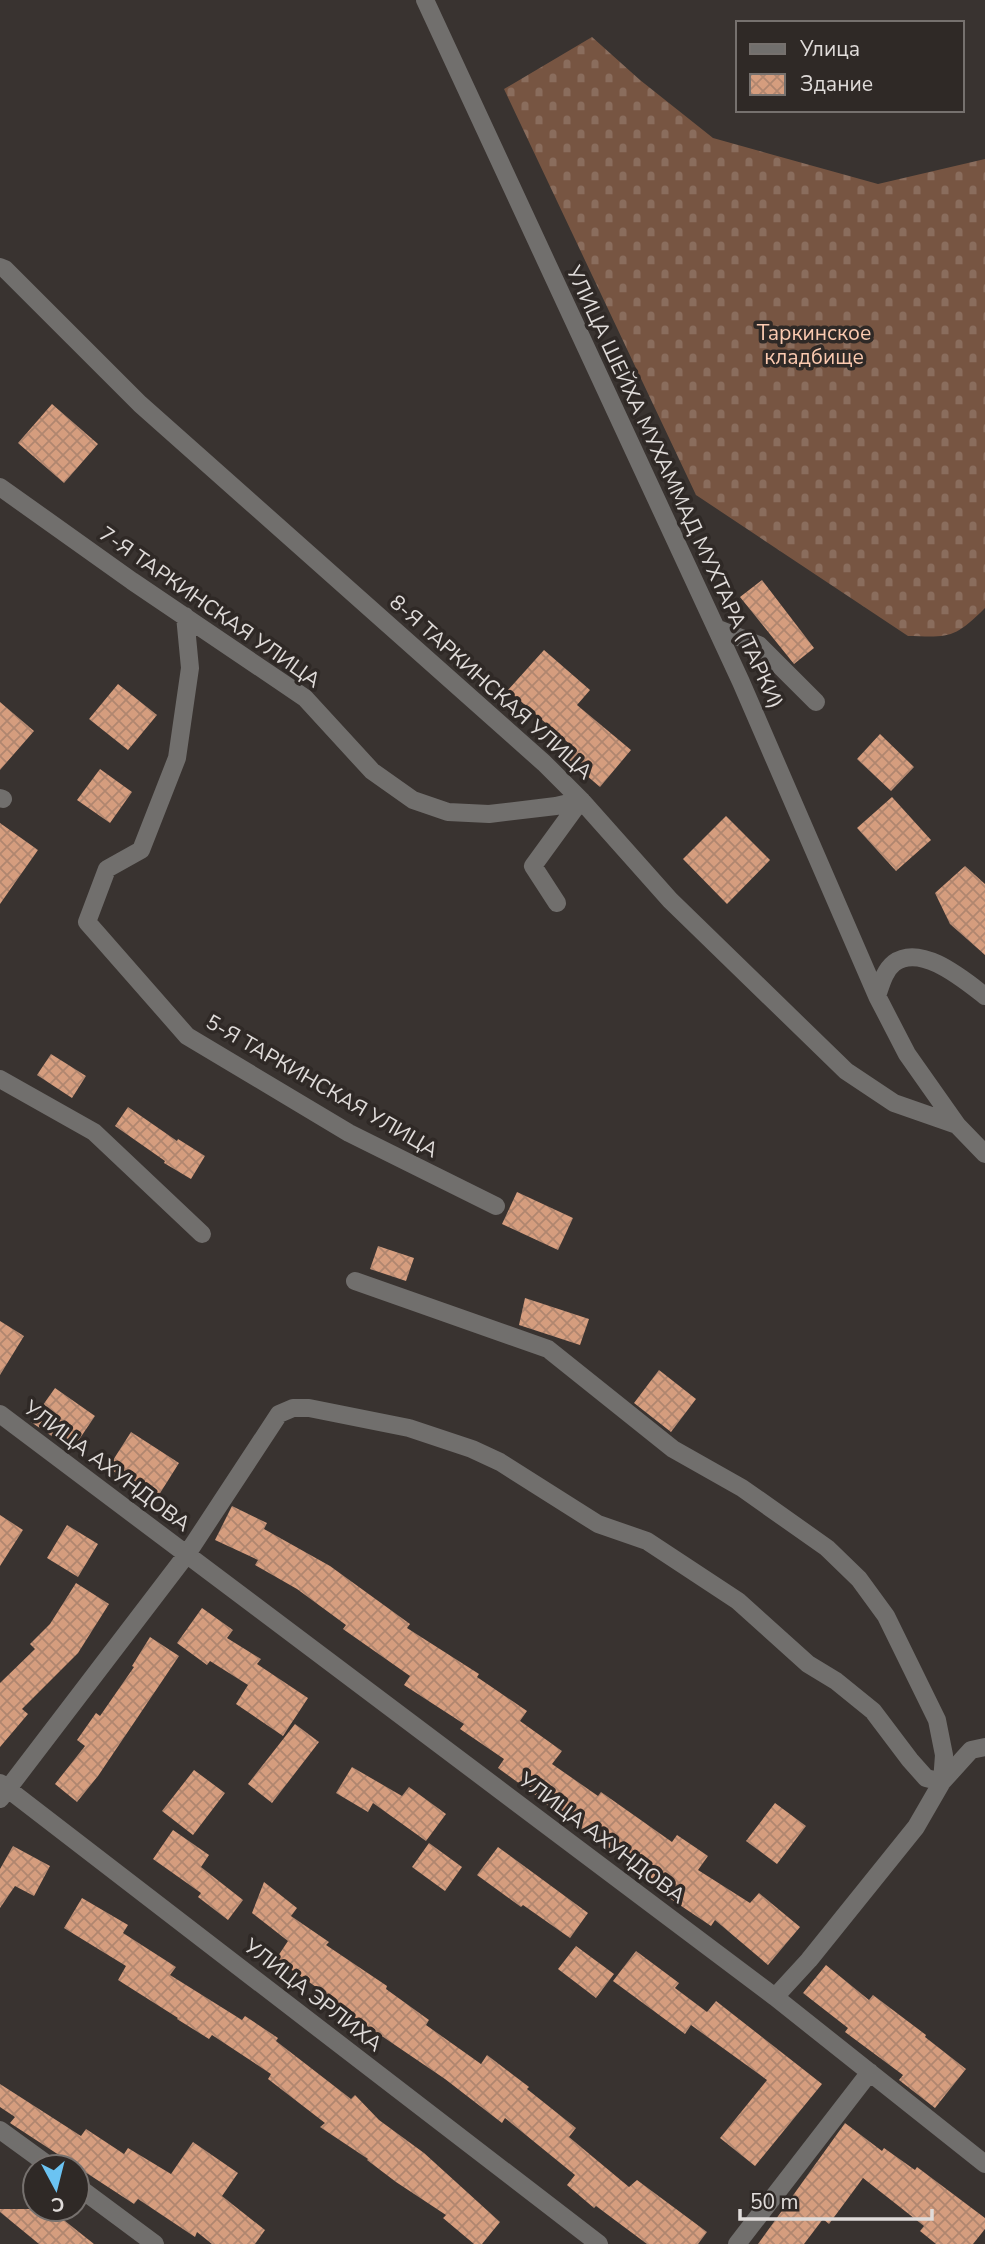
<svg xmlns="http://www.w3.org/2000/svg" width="985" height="2244" font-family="'Nunito Sans',sans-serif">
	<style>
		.cemetery { fill: url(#cemetery-stones) }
		.building { fill: url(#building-cross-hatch) }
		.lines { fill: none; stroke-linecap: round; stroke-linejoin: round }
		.minor { stroke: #716f6d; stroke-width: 18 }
		.labels { text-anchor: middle; stroke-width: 7; stroke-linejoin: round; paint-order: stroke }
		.park-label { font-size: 21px; fill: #fbcab0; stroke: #2f2926 }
		.street-label { font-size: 21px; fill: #e0dcda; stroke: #2f2926 }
	</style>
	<defs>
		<pattern id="cemetery-stones" width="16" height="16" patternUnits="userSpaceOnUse" patternTransform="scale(1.75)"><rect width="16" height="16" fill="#775542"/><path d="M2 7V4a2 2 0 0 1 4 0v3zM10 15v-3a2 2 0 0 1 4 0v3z" fill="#8a6d5d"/></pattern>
		<pattern id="building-cross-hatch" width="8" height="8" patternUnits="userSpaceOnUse" patternTransform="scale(1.75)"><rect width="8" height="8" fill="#d59d7e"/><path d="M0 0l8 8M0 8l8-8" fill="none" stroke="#b0866f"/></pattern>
	</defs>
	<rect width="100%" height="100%" fill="#393330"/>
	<path class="cemetery" d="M592 37 640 80 713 138 878 184 985 159V608C954 639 950 637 908 636L696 495 504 89Z"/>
	<path class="building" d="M52 404 98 444 64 483 18 443Z
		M762 580 814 648 794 664 740 597Z
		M544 650 590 690 577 705 631 750 600 787 565 757 573 747 508 690Z
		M118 684 157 715 128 750 89 719Z
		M0 702 34 731 0 770Z
		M880 734 914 767 891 791 857 759Z
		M100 769 132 792 110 823 77 800Z
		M892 797 931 840 896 871 857 828Z
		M726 816 770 860 727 904 683 859Z
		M0 823 38 850 0 904Z
		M965 866 985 884V955L950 924 935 893Z
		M51 1054 86 1076 72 1098 37 1075Z
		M128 1107 177 1141 178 1139 205 1156 191 1179 164 1163 165 1161 115 1126Z
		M517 1192 573 1218 558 1250 502 1224Z
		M378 1246 414 1258 406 1281 370 1269Z
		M525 1298 589 1319 580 1345 519 1325Z
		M0 1321 24 1336 0 1375Z
		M659 1370 696 1399 671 1432 634 1403Z
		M55 1388 95 1416 72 1450 31 1422Z
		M131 1432 179 1463 157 1498 108 1468Z
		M232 1506 267 1523 264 1529 330 1566 410 1624 407 1628 479 1674 477 1677 527 1711 520 1721 562 1751 552 1764 598 1796 601 1792 672 1842 677 1835 708 1856 698 1870 750 1903 759 1893 800 1927 768 1965 715 1920 711 1926 644 1881 648 1876 537 1798 538 1797 498 1768 504 1759 460 1729 464 1724 404 1685 410 1676 343 1629 346 1625 297 1589 255 1565 258 1560 215 1540Z
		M0 1515 23 1530 0 1566Z
		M67 1525 98 1544 78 1577 47 1558Z
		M76 1583 109 1604 78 1653 22 1709 28 1714 0 1747V1683L35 1649 30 1644 50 1624Z
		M202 1608 233 1630 227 1638 261 1659 257 1664 308 1698 283 1736 236 1704 248 1685 210 1661 207 1665 177 1643Z
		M150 1637 179 1656 98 1776 77 1802 55 1784 85 1746 77 1740 96 1713 100 1716 134 1667 132 1666Z
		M295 1724 319 1742 272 1803 248 1784Z
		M352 1767 402 1796 409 1787 446 1814 426 1841 373 1803 368 1812 336 1793Z
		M194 1770 225 1793 193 1835 162 1811Z
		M775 1803 806 1826 777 1864 746 1841Z
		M173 1830 209 1855 201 1867 243 1900 228 1920 198 1897 201 1893 153 1859Z
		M429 1843 462 1867 445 1891 412 1867Z
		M13 1846 50 1866 34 1896 15 1886 0 1908V1869Z
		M498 1847 588 1913 570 1938 523 1905 521 1907 477 1875Z
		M264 1882 297 1908 291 1916 329 1942 326 1945 387 1986 386 1989 429 2020 426 2025 481 2064 487 2055 529 2087 527 2089 576 2128 569 2137 629 2187 637 2180 707 2232 698 2244H647L596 2206 594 2208 567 2185 575 2175 505 2118 502 2123 445 2079 317 1992 319 1989 276 1959 288 1941 252 1913Z
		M82 1898 128 1925 123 1933 176 1967 170 1975 242 2020 245 2016 278 2038 276 2041 351 2099 355 2095 379 2120 424 2153 500 2222 482 2244H474L443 2218 446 2215 396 2182 367 2160 368 2159 320 2127 325 2123 268 2079 271 2074 212 2035 209 2039 177 2019 178 2018 118 1980 126 1966 64 1928Z
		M576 1946 614 1974 596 1998 558 1969Z
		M636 1951 679 1983 675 1988 707 2012 716 2001 822 2084 755 2166 720 2138 767 2080 691 2025 685 2034 613 1981Z
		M826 1965 869 2000 873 1995 926 2035 925 2037 966 2069 935 2108 899 2080 903 2075 845 2032 848 2028 803 1993Z
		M0 2084 81 2136 86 2129 124 2154 128 2148 171 2174 193 2142 238 2173 222 2196 265 2230 255 2244H212L197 2232 195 2237 138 2199 134 2204 10 2123 15 2117 0 2107Z
		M845 2123 882 2151 884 2148 915 2170 917 2167 985 2218V2229L973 2244H936L920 2231 924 2226 863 2178 829 2224 823 2219 804 2244H758Z
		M0 2209H50L94 2244H39L0 2212Z"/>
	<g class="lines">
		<path class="minor" d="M425 0 741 682 877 996 907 1054 957 1125 985 1154
			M0 267 5 269 140 404 544 763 581 800 670 900 846 1071 894 1103 957 1125
			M0 487 132 581 305 698 372 771 413 800 448 812 489 814 556 806 581 800
			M185 616 190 668 177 758 141 850 107 869 87 922 187 1036 349 1133 496 1206
			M716 628 759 645 816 702
			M0 798 3 799
			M557 903 533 866 581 800
			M877 996C881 985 884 971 894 963 921 943 964 980 985 996
			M0 1079 94 1132 202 1234
			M0 1414 775 1997 985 2164
			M0 1783 599 2244
			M0 1799 187 1554 279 1414 293 1408H309L409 1428 472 1449 500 1462 598 1524 647 1541 738 1601 808 1664 836 1681 873 1711 910 1760 926 1778 942 1782 944 1755 937 1720 886 1616 859 1579 827 1548 742 1488 673 1449 548 1349 355 1281
			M775 1997 809 1960 916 1827 942 1782 971 1750 985 1747
			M0 2130 51 2167
			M77 2186 155 2244
			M737 2244 870 2072"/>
	</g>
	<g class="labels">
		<g class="park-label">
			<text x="814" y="340">Таркинское<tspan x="814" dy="24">кладбище</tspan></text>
		</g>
		<g class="street-label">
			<text transform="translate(675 487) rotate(65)" y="7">УЛИЦА ШЕЙХА МУХАММАД МУХТАРА (ТАРКИ)</text>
			<text transform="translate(210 607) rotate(35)" y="7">7-Я ТАРКИНСКАЯ УЛИЦА</text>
			<text transform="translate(491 687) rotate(42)" y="7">8-Я ТАРКИНСКАЯ УЛИЦА</text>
			<text transform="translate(322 1086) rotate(30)" y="7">5-Я ТАРКИНСКАЯ УЛИЦА</text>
			<text transform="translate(107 1466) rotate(37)" y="7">УЛИЦА АХУНДОВА</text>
			<text transform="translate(602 1838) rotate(37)" y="7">УЛИЦА АХУНДОВА</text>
			<text transform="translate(313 1995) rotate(38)" y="7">УЛИЦА ЭРЛИХА</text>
		</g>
	</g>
	<rect x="736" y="21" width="228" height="91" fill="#2f2926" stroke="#76716e" stroke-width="2"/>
	<rect x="750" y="44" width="35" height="10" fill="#716f6d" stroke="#76716e" stroke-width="2"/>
	<text x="800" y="56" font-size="21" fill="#e0dcda">Улица</text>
	<rect x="750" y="74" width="35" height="21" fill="url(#building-cross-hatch)" stroke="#76716e" stroke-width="2"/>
	<text x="800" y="91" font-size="21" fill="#e0dcda">Здание</text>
	<g transform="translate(56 2188) rotate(173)"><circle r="33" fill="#2f2926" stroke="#76716e" stroke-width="2"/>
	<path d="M0-5L12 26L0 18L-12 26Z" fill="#6bc3f2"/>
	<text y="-10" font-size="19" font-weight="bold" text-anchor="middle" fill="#e0dcda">С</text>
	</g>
	<path d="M740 2209v10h192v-10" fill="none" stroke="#e0dcda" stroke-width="3.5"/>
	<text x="750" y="2209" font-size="21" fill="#e0dcda" stroke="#2f2926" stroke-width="5" paint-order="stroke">50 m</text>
</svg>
